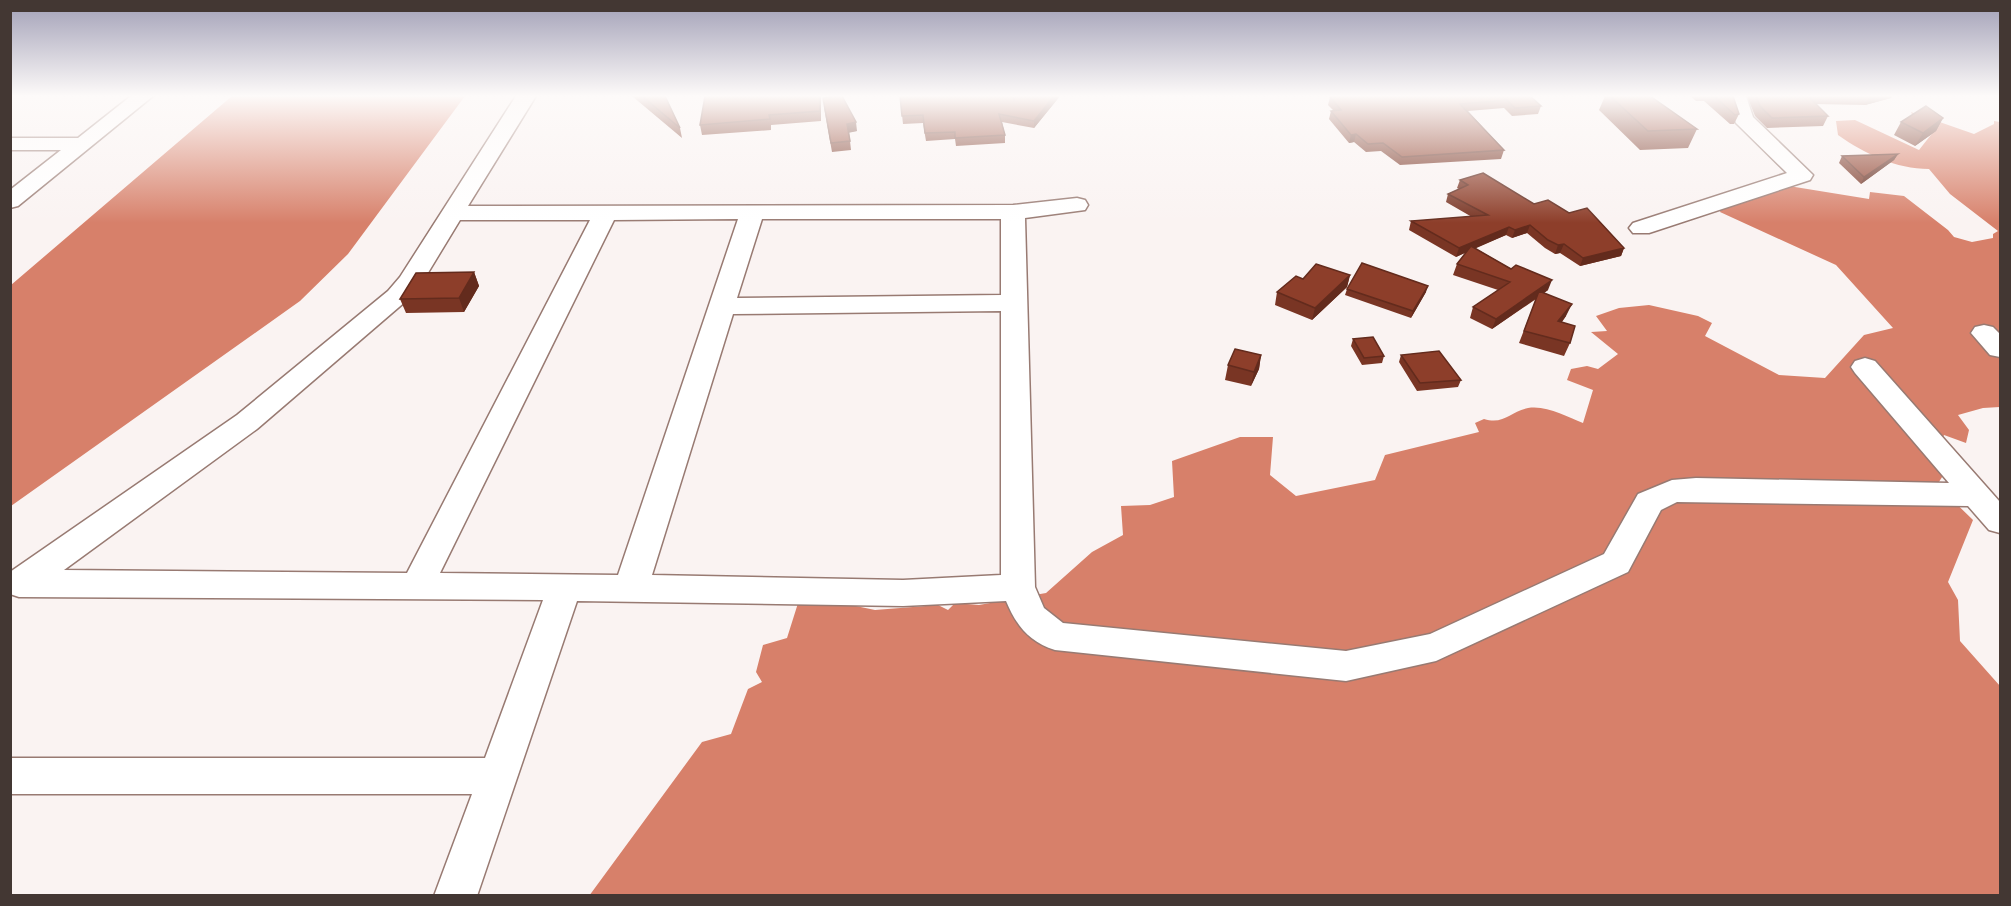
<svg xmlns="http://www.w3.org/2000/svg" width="2011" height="906" font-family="Roboto,sans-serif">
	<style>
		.water { fill: #d7806a }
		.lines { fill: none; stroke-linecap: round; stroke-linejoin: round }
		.minor-casing { stroke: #987a72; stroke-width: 3 }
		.minor { fill: #fff; fill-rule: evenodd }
		.wall { fill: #793524 }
		.shaded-wall { fill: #632b1d }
		.building { fill: #8d3e2a; stroke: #632b1d; stroke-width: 1.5 }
	</style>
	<rect width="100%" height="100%" fill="#faf3f2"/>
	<path class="water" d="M232 96H465L348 254 300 301 11 506V285Z
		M1911 112 1974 134 1994 124V121L2000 122V407L1983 408 1958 415 1969 430 1966 443 1944 435 1940 445 1944 474 1937 485 1973 520 1948 582 1958 600 1960 641 2000 686V895L589 896 702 742 731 734 748 689 762 682 756 672 763 645 787 638 799 600H827L875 610 938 605 948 610 955 603 979 605 1046 593 1092 552 1123 535 1121 506 1150 505 1174 497 1172 461 1240 437H1273L1270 475 1296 496 1375 480 1385 455 1479 432 1475 423 1484 419C1505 425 1510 411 1528 408 1547 405 1567 417 1583 423L1593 390 1567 380 1571 369 1587 366 1598 369 1618 354 1591 332 1607 331 1596 316 1619 308 1649 305 1698 316 1712 323 1705 336 1779 375 1825 378 1864 335 1893 328 1836 265 1720 212 1727 192 1753 186 1776 184 1869 199 1870 192 1904 196 1948 230 1954 237 1972 242 1993 238V234L1998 231 1950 194 1929 169C1896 169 1865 154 1838 135L1836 121 1855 120 1919 150 1934 131 1914 119Z"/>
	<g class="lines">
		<g class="minor-casing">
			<path id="minor" d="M131 96H153L18 206 10 208V190L61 150H10V138H78Z
				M516 96H536L468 206 1013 205 1077 198 1085 200 1088 205 1085 210 1025 218 1035 587 1044 608 1063 623 1346 651 1430 634 1604 554 1638 494 1672 480 1696 478 1949 483 1855 373 1851 367 1855 361 1865 358 1875 361 2000 502V533L1989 530 1968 506 1677 502 1661 510 1628 572 1436 661 1346 681 1055 650C1029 642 1016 625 1006 601L903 606 577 601 477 896H434L472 794H10V758H485L543 600 19 597 10 594V572L237 415 388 291 400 277ZM738 219 618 575 440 573 614 220ZM762 219H1001V295L737 298ZM460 220H590L407 573 64 570 257 429 406 301 423 281ZM1001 311V575L903 580 652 575 733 314Z
				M1726 96H1746L1753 117 1813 175 1810 180 1649 233H1633L1629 228 1633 223 1787 173 1736 123Z
				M1984 325 1993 327 2000 334V357L1990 355 1971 333 1975 327Z"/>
		</g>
		<use href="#minor" class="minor"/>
	</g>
	<path class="wall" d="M632 96H665L680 128 682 138Z
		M821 96V121L771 125V130L702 135 700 125Z
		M900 96 1014 100 1060 96 1034 128 1002 122 1005 135V143L956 146 955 139 926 141 923 123 903 124Z
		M1331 96H1530L1541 106 1538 114 1512 116 1504 108 1468 111 1504 150 1501 159 1400 165 1381 151 1366 152 1354 142 1349 143 1329 119 1331 111 1333 110 1328 105 1330 97H1332Z
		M1605 96H1650L1697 129 1688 148 1640 150 1599 110Z
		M1690 96H1733L1739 114 1734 124H1730L1704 101H1696Z
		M1747 96H1892L1891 98 1865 105 1815 104 1828 116 1823 126 1767 128 1755 116Z
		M824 107 857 131 849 132 851 150 832 152Z
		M1943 118 1936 131 1915 146 1894 135 1901 122Z
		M1898 154 1894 160 1861 184 1839 163 1842 156Z
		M1460 180 1534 204 1624 248 1621 256 1580 266 1560 253 1555 254 1545 248 1527 233 1512 238 1506 235 1475 248 1548 290 1544 293 1566 316 1562 322 1570 343 1564 356 1519 343 1536 299 1492 329 1470 318 1473 307 1498 290 1453 275 1457 264 1466 252 1456 257 1409 230 1411 221 1472 217 1446 202 1448 194 1459 189 1457 188Z
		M474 272 479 286 464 312 406 313 400 299Z
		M1350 275 1347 287 1312 320 1275 305 1277 292 1303 279Z
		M1347 289 1426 292 1411 318 1345 295Z
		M1353 339 1384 356 1382 363 1362 365 1351 346Z
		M1261 355 1259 369 1251 386 1225 380 1228 365Z
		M1401 355 1461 380 1458 387 1417 391 1399 362Z"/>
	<path class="shaded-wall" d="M820 96H821V121L820 111Z
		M1054 96H1060L1034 128V121Z
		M1870 96H1892L1891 98 1865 105Z
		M1943 118 1936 131 1915 146 1923 133Z
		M856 122 857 131 848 133 847 124Z
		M1356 134 1354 142 1349 143 1351 135Z
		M1898 154 1894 160 1861 184 1864 177Z
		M1530 225 1527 233 1512 238 1515 230Z
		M1509 227 1506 235 1456 257 1459 248Z
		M1564 244 1560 253 1555 254 1558 245Z
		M1624 248 1621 256 1580 266 1583 258Z
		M474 272 479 286 464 312 459 298Z
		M1350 275 1347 287 1312 320 1315 308Z
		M1552 280 1548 290 1492 329 1496 319Z
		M1428 286 1426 292 1411 318 1413 311Z
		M1572 304 1566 316 1553 333 1558 321Z
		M1261 355 1259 369 1251 386 1254 372Z"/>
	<path class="building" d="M642 96H665L680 128Z
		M705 96H820V111L769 115 770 119 700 125Z
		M833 96H842L856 122 847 124 850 141 831 143 823 98Z
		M900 96H1013L1014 100 1016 96H1054L1034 121 999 114 1005 135 955 138V132L925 133 923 115 902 116Z
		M1339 96H1530L1541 106 1515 108 1507 100 1460 104 1504 150 1402 157 1383 143 1368 144 1356 134 1351 135 1331 111 1341 110 1330 97Z
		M1610 96H1650L1697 129 1648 131Z
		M1714 96H1733L1739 114 1735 115Z
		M1756 96H1808L1828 116 1772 118 1760 106Z
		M1926 106 1943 118 1923 133 1901 122Z
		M1898 154 1864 177 1842 156Z
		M1483 173 1534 204 1548 200 1569 213 1587 208 1624 248 1583 258 1564 244 1558 245 1548 240 1530 225 1515 230 1509 227 1459 248 1411 221 1488 215 1448 194 1468 185 1460 180Z
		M1471 246 1511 269 1516 265 1552 280 1496 319 1473 307 1510 282 1457 264Z
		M1362 263 1428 286 1413 311 1347 289Z
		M1316 264 1350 275 1315 308 1277 292 1296 276 1303 279Z
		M474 272 459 298 400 299 416 273Z
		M1539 291 1572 304 1558 321 1575 326 1570 343 1524 331Z
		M1373 337 1384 356 1364 358 1353 339Z
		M1235 349 1261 355 1254 372 1228 365Z
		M1439 351 1461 380 1420 383 1401 355Z"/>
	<linearGradient id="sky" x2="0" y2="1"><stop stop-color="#a19fb6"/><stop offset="0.43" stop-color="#fdfaf9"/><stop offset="1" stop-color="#fdfaf9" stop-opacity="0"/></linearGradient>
	<rect width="2011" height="223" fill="url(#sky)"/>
	<rect width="2011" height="906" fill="none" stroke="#433733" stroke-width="24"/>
</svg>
